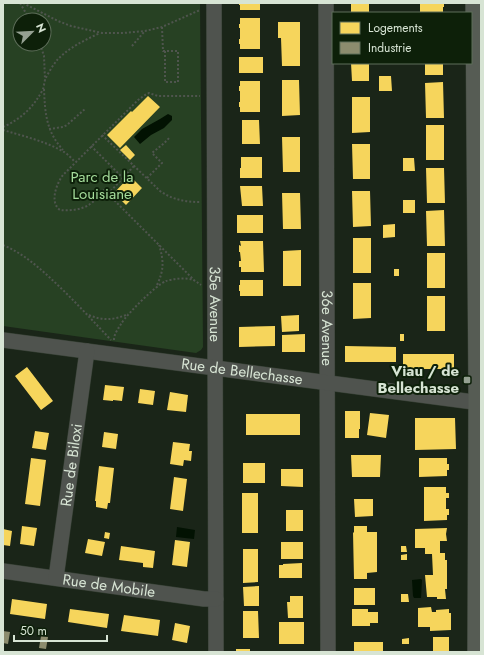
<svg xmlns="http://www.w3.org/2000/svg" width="484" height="655" font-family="Jost,sans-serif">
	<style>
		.green { fill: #274123; fill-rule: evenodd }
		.water { fill: #021202 }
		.homes { fill: #f6d55c }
		.industry { fill: #8c8c6e }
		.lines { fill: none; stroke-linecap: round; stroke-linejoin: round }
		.minor-casing { stroke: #353f33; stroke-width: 16 }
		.major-casing { stroke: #353f33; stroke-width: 20 }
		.path { stroke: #4f554e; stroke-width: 2; stroke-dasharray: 2 2; stroke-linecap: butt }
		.minor { stroke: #4f534e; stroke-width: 15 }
		.major { stroke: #565c54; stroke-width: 19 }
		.poi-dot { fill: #95a192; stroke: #0d2009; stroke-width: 1.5 }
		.labels { text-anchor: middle; stroke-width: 4; stroke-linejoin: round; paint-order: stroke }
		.park-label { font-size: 15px; fill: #a5dc9b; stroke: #0d2009 }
		.street-label { font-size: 15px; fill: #d7e4d4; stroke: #0d2009 }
		.poi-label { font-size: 15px; font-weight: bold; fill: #d7e4d4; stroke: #0d2009; text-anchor: end }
	</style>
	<rect width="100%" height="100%" fill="#1a2518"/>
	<path class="green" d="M3 3H200L203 347 201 350 196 353 3 326ZM20 20H44V44H20Z"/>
	<path class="water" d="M168 114 172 116V120L164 128 151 135 140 144 134 137 142 129 160 119Z
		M177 527 195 530 194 539 176 537Z
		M421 579 422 580 421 598H414L413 596 412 580Z"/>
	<path class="homes" d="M239 3H260V10H240V5H239Z
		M351 3H369V13H351Z
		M420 3H444V7H443V13H420Z
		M240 18H260V49H240V44H239V39H240V28H239V24H240Z
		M278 22H300V66H282L281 38H278Z
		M239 57H263V73H239Z
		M351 63H369V81H352Z
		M425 63H443V75H425Z
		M379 76H391L392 91H379Z
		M282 80H299L300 115 282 116Z
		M240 81H260V112H240V107H239V102H240V91H239V86H240Z
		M443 82 444 118H426L425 83Z
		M148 96 160 107 120 148 107 135 131 111 132 112Z
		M352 97H370V132L352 133Z
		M242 120H259L260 144H242Z
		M426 125H444V160H426Z
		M282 137H300V172H283Z
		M352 144H370V179H353Z
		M126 145 135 155 130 160 120 150Z
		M241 157H262V178H240V168H241Z
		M403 158H414L415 171H403Z
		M426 168H444L445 203H427Z
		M130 176 142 188 126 205 114 193Z
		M240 186H262L263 206H242Z
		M352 191H370L371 226 353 227Z
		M282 193H300L301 229H283Z
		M403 200H415V213H403Z
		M444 210 445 246H427L426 211Z
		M237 215H263V233H237Z
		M395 224V237L383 238V225Z
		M353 238H371V273H353Z
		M240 241H263L264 272H241V267H239V261H241L240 252H239V245L241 246Z
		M301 250V286H283V251Z
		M427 253H445V288H427Z
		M394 269H399V276H394Z
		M240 280H263V296H240V291H239V285H240Z
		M353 283H371V318L353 319Z
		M427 296H445V331H427Z
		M299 315V331L282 332 281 316Z
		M275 326V346L239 347V327Z
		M305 334V352H282V335Z
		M400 334H404V341H400Z
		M345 346 396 347V362H345Z
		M403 354H454V369H403Z
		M27 367 53 401 41 410 15 376Z
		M105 385 124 387 122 401 113 400V401L103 400Z
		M140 389 155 391 153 405 138 403Z
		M170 392 188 395 186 412 167 410Z
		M345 411H360V429H359V438H345Z
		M370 413 389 415 386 438 367 435Z
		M246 414H300V435H246Z
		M415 418H455L456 449 415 450Z
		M35 431 49 433 46 450 32 448Z
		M104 432 118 434 116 449 102 447Z
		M173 442 190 444 189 451H192L191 461 184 460 183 466 170 464Z
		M351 455H381L380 477H352Z
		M31 458 46 460 40 506 25 504Z
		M419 458H447V464H449V470H447V476L419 477Z
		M243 463H265V483H243Z
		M99 466 114 468 110 503H108L107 509 96 507V501H95Z
		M281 469H303V487L281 486Z
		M174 477 187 479 183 511 170 509Z
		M424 487H446V493H449V498H446V509H449V515H447V520L424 521Z
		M242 493H258V533H242Z
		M354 499H373V516L355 517Z
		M286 510H303V531H286Z
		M22 526 37 528 34 546 20 544Z
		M354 526H367V532H377V572L367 573V579H354L353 532 354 533Z
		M447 528 446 534 447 541H440V553H445V560H447V589H445L446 599H437V597H427L425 575H433L432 554H425V548H415V529Z
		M3 529 12 531 10 546 3 545Z
		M105 532 110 533 109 539 104 538Z
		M88 539 105 542 102 556 85 553Z
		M175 540 190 542 187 567 172 565Z
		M281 542H303V559H281Z
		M121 546 155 551 153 568 143 567V563L119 560Z
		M401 546H406L407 552H401Z
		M243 549H258V582L243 583Z
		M407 554V560H401V555Z
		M302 563V578H279V565H283V564Z
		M259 586V606H244L243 587Z
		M354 588H375V605H354Z
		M401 594H408L409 602H401Z
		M290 596H303V618H288L287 602H290Z
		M12 599 47 604 45 619 10 614Z
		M431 607 432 612H436V610L449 609V613H451V630L430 631V627H418V608Z
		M70 609 109 614 107 628 68 622Z
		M352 609H368V612H378V623H370V626H352Z
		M243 611H258L259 638H243Z
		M124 615 160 620 158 636 121 631Z
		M279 622H304V644H279Z
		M175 623 190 626 187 643 172 640Z
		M433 637H449V652H433Z
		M409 638V644H402V639Z
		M354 642H383V652H354Z
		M236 649H250V652H236Z"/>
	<path class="industry" d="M3 631 10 632 8 644 3 643Z
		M41 636 48 637 46 649 39 648Z"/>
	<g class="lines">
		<g class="minor-casing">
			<g id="minor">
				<path id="s1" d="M214 3 216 652"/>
				<path id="s2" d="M326 3 328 652"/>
				<path id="s3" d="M3 340 481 403"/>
				<path id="s4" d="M3 571 204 599H216"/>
				<path id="s5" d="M56 578 87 351"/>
			</g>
		</g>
		<g class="major-casing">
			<path id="major" d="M475 3 478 395 477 652"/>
		</g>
		<path class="path" d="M20 3 30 20
			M23 3 58 21 71 26 102 33H123L145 31 162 27 200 10
			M162 27 163 51H178V82H165V51
			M40 44 44 56 45 80
			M132 46 144 32
			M44 89C45 113 46 131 63 150
			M3 127C21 119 34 107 43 89 44 87 44 83 45 80 48 73 53 65 58 59 70 47 85 40 100 33
			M49 129 63 127 67 125 85 109
			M3 130C23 136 45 141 64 152 68 154 72 159 75 162
			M102 135 160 191C173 200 186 202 201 202
			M91 146 123 178
			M147 178 162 163 152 153C158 148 164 144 169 138
			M108 194 134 166
			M3 245C27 255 45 273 64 291 80 307 95 323 111 340
			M195 281 104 190C99 195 95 201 90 204 82 210 69 211 60 210 49 202 57 183 63 175L138 100 145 95 149 93 158 96H200
			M157 285C164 270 164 261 159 245
			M89 315C102 321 115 320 128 314
			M114 340C114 334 118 329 121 324 127 314 156 285 166 281 173 279 186 277 193 280 196 281 198 283 201 285"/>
		<use href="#minor" class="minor"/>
		<use href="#major" class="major"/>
	</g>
	<rect class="poi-dot" x="463" y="376" width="8" height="8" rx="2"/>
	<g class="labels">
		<g class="park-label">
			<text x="102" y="182">Parc de la<tspan x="102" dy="17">Louisiane</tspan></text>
		</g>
		<g class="street-label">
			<text dy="5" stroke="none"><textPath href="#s1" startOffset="301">35e Avenue</textPath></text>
			<text dy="5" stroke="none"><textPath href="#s2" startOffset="325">36e Avenue</textPath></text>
			<text dy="5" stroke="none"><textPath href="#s3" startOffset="241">Rue de Bellechasse</textPath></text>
			<text dy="5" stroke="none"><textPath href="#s5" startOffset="114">Rue de Biloxi</textPath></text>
			<text dy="5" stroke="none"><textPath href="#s4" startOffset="107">Rue de Mobile</textPath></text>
		</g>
		<g class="poi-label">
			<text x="459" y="376">Viau / de<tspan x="459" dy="17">Bellechasse</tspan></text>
		</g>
	</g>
	<rect width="484" height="655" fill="none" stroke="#d7e4d4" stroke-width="8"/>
	<rect x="332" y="12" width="140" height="52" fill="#0d2009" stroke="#5e6e5a"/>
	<rect x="340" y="22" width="20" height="12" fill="#f6d55c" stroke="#5e6e5a"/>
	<text x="368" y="32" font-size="12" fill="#d7e4d4">Logements</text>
	<rect x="340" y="42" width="20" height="12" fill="#8c8c6e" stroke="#5e6e5a"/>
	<text x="368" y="52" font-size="12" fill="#d7e4d4">Industrie</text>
	<g transform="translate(32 32) rotate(66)"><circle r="19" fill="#0d2009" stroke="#5e6e5a"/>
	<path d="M0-3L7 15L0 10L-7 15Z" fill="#95a192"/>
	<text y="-6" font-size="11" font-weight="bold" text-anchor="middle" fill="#d7e4d4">N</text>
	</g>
	<path d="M14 635v6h93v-6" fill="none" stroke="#d7e4d4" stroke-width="2"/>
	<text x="20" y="635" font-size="12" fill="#d7e4d4" stroke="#0d2009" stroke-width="3" paint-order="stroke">50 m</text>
</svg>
